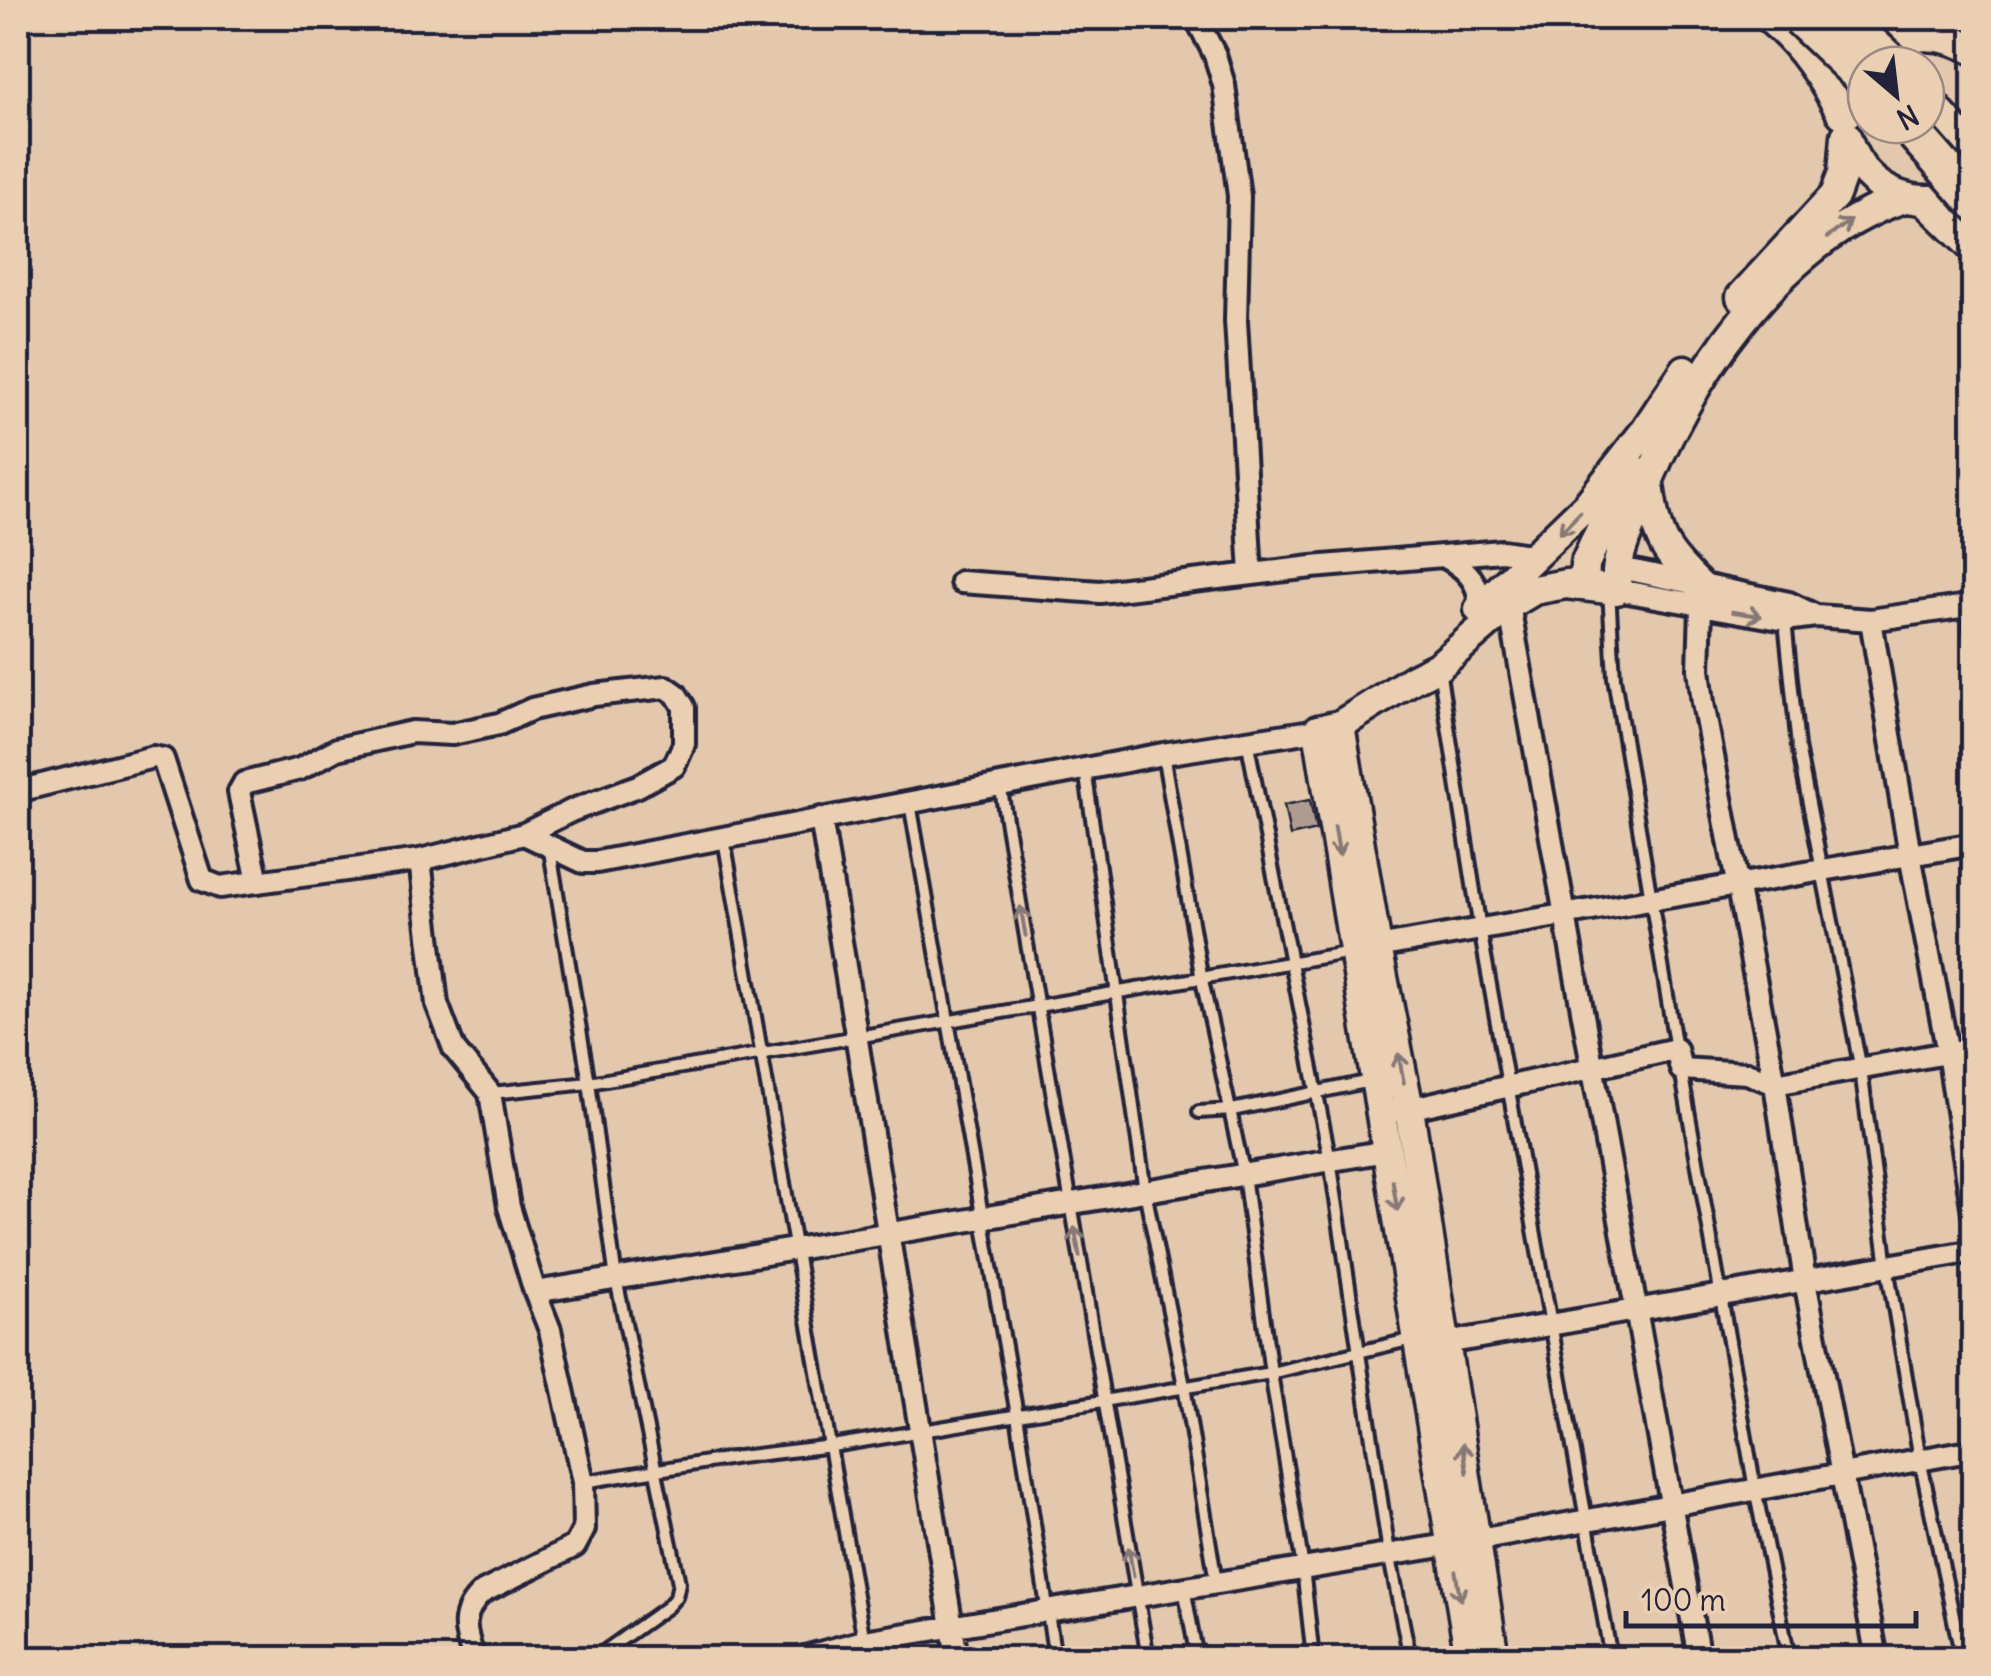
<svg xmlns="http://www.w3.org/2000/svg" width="1991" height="1676" font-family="Delius,sans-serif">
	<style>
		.building { fill: #b09c8f; stroke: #22223b; stroke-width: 2.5 }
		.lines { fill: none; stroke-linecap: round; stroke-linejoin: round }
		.lane-casing { stroke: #22223b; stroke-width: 18 }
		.street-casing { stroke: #22223b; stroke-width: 28 }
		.secondary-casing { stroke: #22223b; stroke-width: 35 }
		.highway-casing { stroke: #22223b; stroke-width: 42 }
		.lane { stroke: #ebcfb2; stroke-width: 10 }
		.street { stroke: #ebcfb2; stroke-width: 20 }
		.secondary { stroke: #ebcfb2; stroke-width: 28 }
		.highway { stroke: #ebcfb2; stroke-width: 35 }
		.highway-bridge-casing { stroke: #22223b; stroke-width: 42; stroke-linecap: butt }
		.highway-bridge { stroke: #ebcfb2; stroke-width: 35 }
		.oneway { stroke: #867876 }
	</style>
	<rect width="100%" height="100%" fill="#e3c8ad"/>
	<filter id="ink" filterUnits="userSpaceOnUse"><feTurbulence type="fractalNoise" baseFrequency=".01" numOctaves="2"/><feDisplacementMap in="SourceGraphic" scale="20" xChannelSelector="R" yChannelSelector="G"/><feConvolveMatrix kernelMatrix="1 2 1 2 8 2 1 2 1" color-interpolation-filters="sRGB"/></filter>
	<g filter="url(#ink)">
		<path class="building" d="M1310 800 1316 830 1290 836 1284 805Z"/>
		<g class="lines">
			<g class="lane-casing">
				<path id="lane" d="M1609 590 1614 678 1676 1049
					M1967 606 1974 647
					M1785 621 1798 747 1861 1070 1887 1266 1920 1459 1962 1658
					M1439 669 1480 929 1611 1658
					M1247 740 1330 1160 1389 1553 1410 1658
					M1163 754 1202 980 1244 1175 1271 1373 1303 1568 1313 1658
					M1085 769 1145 1191 1184 1386 1216 1582
					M1000 784 1148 1658
					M910 803 1017 1415 1055 1658
					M724 839 864 1641
					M549 845 589 1083 616 1279 679 1583 676 1597 667 1607 595 1658
					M1681 1070 1755 1489 1789 1658
					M491 1093 589 1083 1352 952
					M1199 1112 1232 1110 1375 1080
					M583 1482 739 1457 832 1446 1271 1373 1417 1338
					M1184 1588 1197 1658"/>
			</g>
			<g class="street-casing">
				<path id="street" d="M1196 18 1215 55 1224 85 1239 196 1236 321 1251 574
					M1445 557C1466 568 1483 585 1478 609
					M1615 567 1789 603 1814 615
					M961 582 1100 592 1312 567 1478 553 1502 551 1537 556
					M1617 590 1785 620 1816 616 1871 620 1974 605
					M1509 605 1699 1658
					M1701 607 1699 669 1703 703 1775 1084 1805 1281 1877 1658
					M1871 620 1910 855 1948 1053 1974 1219
					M18 791 153 757 163 759 202 880 220 887 420 860 524 834 583 862H597L1163 754 1318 730
					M821 818 957 1658
					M420 860 437 1004 454 1049 490 1093 509 1207 535 1292 550 1330 583 1482 584 1529 575 1546 483 1592C459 1613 464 1631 474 1658
					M258 882 239 792 244 783 300 769 337 749 412 732 452 734 499 724 532 709 594 695 666 687 676 694 684 707V744L674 766 638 786 573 810 524 834
					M1377 947 1974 844
					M1399 1111 1676 1049 1681 1069 1747 1073 1775 1084 1974 1048
					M535 1292 1387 1151
					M1446 1343 1974 1251
					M801 1658 864 1641 1478 1540 1974 1450"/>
			</g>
			<g class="secondary-casing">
				<path id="secondary" d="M1890 44C1918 32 1947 34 1974 50
					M1847 139C1864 195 1924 216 1974 187
					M1925 201 1974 249
					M1741 297 1835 195 1843 173 1846 136
					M1649 484C1656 537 1661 549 1700 586
					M1584 586 1585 564 1630 465
					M1479 609 1587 505 1644 432 1685 370
					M1340 725 1377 947 1409 1109 1494 1658
					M1470 1658 1318 730 1340 725 1413 679 1439 666 1509 605 1534 590 1566 584 1617 590C1614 556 1628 534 1640 502 1684 385 1780 237 1905 198"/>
			</g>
			<g class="highway-casing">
				<path id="highway" d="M1774 18C1804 43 1825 76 1844 111
					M1894 18 1909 38
					M1926 102 1974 157"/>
			</g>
			<use href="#lane" class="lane"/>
			<use href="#street" class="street"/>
			<use href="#secondary" class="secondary"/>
			<use href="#highway" class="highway"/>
			<g class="highway-bridge-casing">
				<path id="highway-bridge" d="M1800 18 1866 81
					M1843 18 1894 65
					M1907 125 1974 201"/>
			</g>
			<use href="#highway-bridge" class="highway-bridge"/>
		</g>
		<defs><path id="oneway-shaft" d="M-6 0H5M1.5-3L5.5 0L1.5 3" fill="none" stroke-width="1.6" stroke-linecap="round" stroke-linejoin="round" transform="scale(2.5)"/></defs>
		<g class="oneway">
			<use href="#oneway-shaft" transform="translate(1839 229) rotate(-36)"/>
			<use href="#oneway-shaft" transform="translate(1570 523) rotate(134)"/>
			<use href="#oneway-shaft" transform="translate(1747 614) rotate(9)"/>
			<use href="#oneway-shaft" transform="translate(1337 841) rotate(81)"/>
			<use href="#oneway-shaft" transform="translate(1023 921) rotate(-100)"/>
			<use href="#oneway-shaft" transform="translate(1401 1068) rotate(-101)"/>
			<use href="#oneway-shaft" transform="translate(1395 1196) rotate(81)"/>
			<use href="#oneway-shaft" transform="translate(1077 1242) rotate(-100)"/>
			<use href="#oneway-shaft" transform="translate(1465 1458) rotate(-99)"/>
			<use href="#oneway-shaft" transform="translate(1131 1562) rotate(-100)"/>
			<use href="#oneway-shaft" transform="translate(1458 1586) rotate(80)"/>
		</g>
	</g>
	<rect width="1991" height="1676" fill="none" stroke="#ebcfb2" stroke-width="60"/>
	<rect x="30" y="30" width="1931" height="1616" fill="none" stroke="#22223b" stroke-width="4" filter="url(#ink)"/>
	<g transform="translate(1896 95) rotate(152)"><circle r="48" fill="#ebcfb2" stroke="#9b8a82" stroke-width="2.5"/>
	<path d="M0-8L18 38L0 25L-18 38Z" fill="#22223b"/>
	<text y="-15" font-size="28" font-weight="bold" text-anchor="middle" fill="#22223b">N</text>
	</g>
	<path d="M1626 1611v15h290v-15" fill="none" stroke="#22223b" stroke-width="5"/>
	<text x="1641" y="1611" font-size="30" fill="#22223b" stroke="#ebcfb2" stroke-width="8" paint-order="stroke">100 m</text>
</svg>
